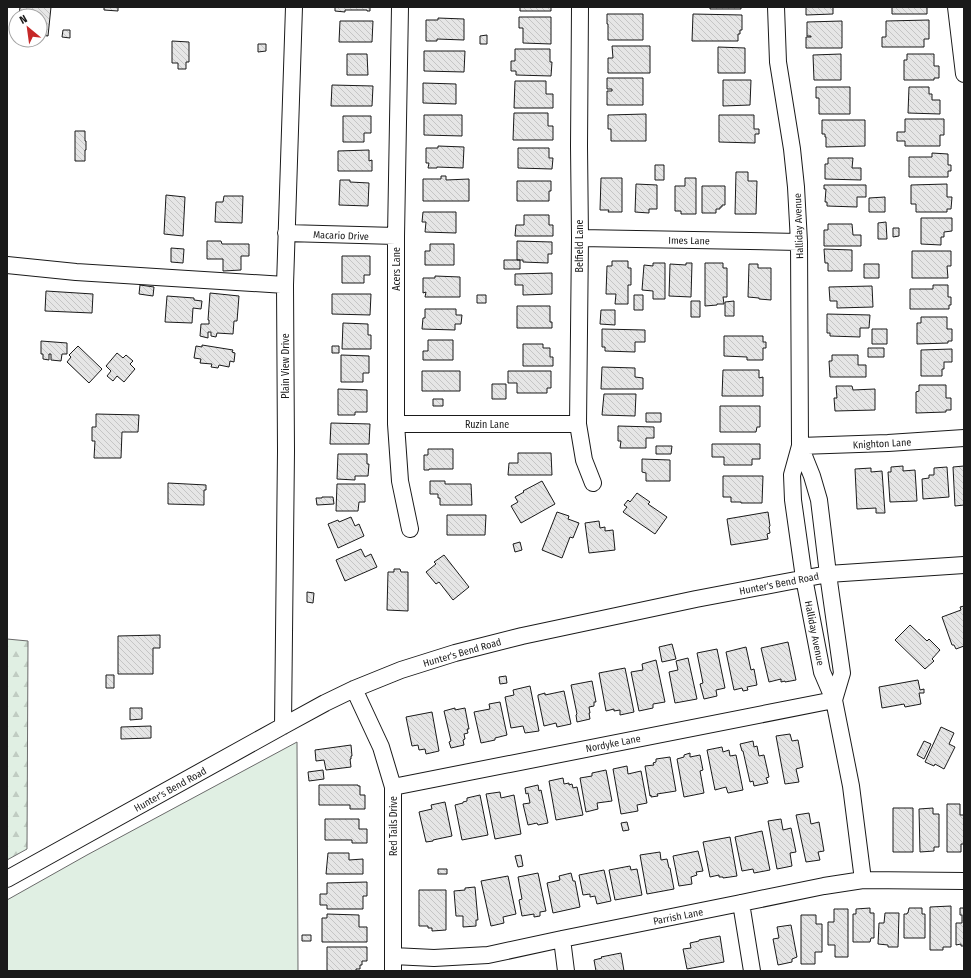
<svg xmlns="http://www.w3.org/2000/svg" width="971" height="978" font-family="'Fira Sans Condensed',sans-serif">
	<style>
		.green { fill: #e0efe3; stroke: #6a6a6a }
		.forest { fill: url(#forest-firs); stroke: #6a6a6a }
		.building { fill: url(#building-back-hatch); stroke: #1a1a1a }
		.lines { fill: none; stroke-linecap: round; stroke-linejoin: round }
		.minor-casing { stroke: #1a1a1a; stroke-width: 18 }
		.minor { stroke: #fff; stroke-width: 16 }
		.labels { text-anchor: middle; stroke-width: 3; stroke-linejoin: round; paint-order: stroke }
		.street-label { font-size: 10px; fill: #1a1a1a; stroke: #fff }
	</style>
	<defs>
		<pattern id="forest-firs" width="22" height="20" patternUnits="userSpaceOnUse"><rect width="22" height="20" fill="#e0efe3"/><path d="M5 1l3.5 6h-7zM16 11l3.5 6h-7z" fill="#c0ccc2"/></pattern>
		<pattern id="building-back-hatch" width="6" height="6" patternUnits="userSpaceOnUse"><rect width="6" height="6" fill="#e6e6e6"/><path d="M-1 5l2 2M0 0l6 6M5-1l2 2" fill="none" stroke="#c5c5c5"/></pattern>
	</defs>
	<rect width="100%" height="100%" fill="#fff"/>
	<path class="green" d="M297 742 298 971H7V900L87 855Z"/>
	<path class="forest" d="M7 639 28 641 27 849 7 860Z"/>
	<path class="building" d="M20 7H51L48 36 40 35V16H19Z
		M104 7H118V11L104 10Z
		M335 7H370V11H367V10H345V12L335 11Z
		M520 7H551V11H520Z
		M710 7H741V9H710Z
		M806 7H833V14L806 15Z
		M892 7H927V14H892Z
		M607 14H643V40H608V24H607Z
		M693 14 742 15V30H740V34H738V41H692Z
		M519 17H551V44L523 43V28H519Z
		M438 18 464 19V40L437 39V41H426V20H438Z
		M929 20V39H924V47H882V37H886V21Z
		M340 21H373L372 42H339Z
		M842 21V48H806V37H811V36H807V22Z
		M63 30H70V38L62 37Z
		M487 35V44H480V36Z
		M172 41 189 42V62H186V69H178V63H172Z
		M258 44H266V51L258 52Z
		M612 46H650V73H608V58H613Z
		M718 47 745 48V73H718Z
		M515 49H550V62H552L551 76 516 75V71H511V61H515Z
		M424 51H465L464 72 424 71Z
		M347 54H367L368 75H347Z
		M841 54V80H814L813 55Z
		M907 54H934V66H939V78H934V80H904V60H907Z
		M607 78H643V105H607V91H612V89H607Z
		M723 80H751L750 105 723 106Z
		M515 81H546V94H553V108H514Z
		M423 83 456 84V104L423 103Z
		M332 85 373 86 372 106H331Z
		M816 87H850V114H819V98H816Z
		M909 87H929V94H932V100H940V114L908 113Z
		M514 113H548V126H553V140H513Z
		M646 114V141H611V129H608V115Z
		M424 115H462V136L424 135Z
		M719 115H754V129H759V134H755V143L719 142Z
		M343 116H371V133H364V142H343Z
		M905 119H944V135H940V146H905V141H897V132H905Z
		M822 120H865V146L826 147V137H825V134H822Z
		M75 131H85V141H86V150H85V161H75Z
		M438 146 464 147 463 168 437 167V168H428L429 163H426V148H438Z
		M518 148H549V158H553L552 169 518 168Z
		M369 150V161L372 160V171H338V151Z
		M932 153 948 154V165H951V171H948V177H909V157H932Z
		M828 158H853L852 168H861V180L825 179V164H828Z
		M655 165H664V180H655Z
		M736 172H748V181H757L756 214H735Z
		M441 176H446V180L469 179V201H423V179H441Z
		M601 178H622V212H608L609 210H600Z
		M685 178H696V214H681V211H675V186H685Z
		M340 180H350V182L369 183 368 206 339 205Z
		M517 181H551V191H549V201H517Z
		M636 184 657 185V209H649V213L635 212Z
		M947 184V197H952L951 209H947V212H916V204H911V185Z
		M824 185H866V197H857V207L827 206V202H825L826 189H824Z
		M702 186H725V205H722V207H720V209H716V213H702Z
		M166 195 185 197 183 236 164 234Z
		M224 196H243L242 223 215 222 216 202H223Z
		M885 197V212H869V198Z
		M423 212H456V233L425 232 426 222H422Z
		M524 215H549V225H553V236H515L516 225H524Z
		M921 218H952V231L944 232V237H941V245L921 244Z
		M886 222 887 239H878V223Z
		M828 224H852L853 235H861V246H824V230H828Z
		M893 228H899V236L893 237Z
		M207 241H221L222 244H249V256H241V270L223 271V259H207Z
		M517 241 552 242V254H548V263L523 262V260H517Z
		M430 244H454V265H425V251H430Z
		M171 248 184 249 183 263 171 262Z
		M824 249 852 250V271H828V263H825Z
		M912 251H951V266H947L948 278H912Z
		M342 256H370V275H364V283H342Z
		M504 260H520V269H504Z
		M612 261H628V268H631V285H628V304H615L616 294H606L607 266H612Z
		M653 263H665V299H653V291L642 290 644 265 653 266Z
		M686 263H692L691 297 669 296 670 264 686 265Z
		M705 263H723V268H727V297H723L724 304H717V305L705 306Z
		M749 264H758V268H771V300L759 299V298L748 297Z
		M864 264H879V278H864Z
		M552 273V294L523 295V285H515V274Z
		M435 276 460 277V297H425L426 292 423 293V278H435Z
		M140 285 154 287 153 296 139 294Z
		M933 285H948V297H951V305H949V309H910V289H933Z
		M872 286 873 307 837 308V301H830L829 287Z
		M46 291 93 294 92 313 45 311Z
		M210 293 239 296 237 321H234L233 334 217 333 216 337 211 336V332H208V338L200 336 201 324H209V320H208Z
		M332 294H371L370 315 332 314Z
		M477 295H486V303H477Z
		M634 295H643V310H634Z
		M167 296 194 298V300L202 301 201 309 193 308 192 323 165 322Z
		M691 301H700V317H691Z
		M734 301V316H725V302Z
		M517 306H550V322H552V328H517Z
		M425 309H456V315H462L461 324H455V330L422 329 423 318H425Z
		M601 310H615V325L600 324Z
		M827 314 870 315 869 328H860V337L830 336V333H827Z
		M921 317H947V329H952V341H948V343L917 344V323H921Z
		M343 323 368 324V335H371V349H342Z
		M602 329 645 330V342H635V352L605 351V347H602Z
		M872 329H887V344H872Z
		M724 336H763V342H766V348H763V360H747V357L724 356Z
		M428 340H453V360H423V351H428Z
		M41 341 67 343V354H62L61 361 51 360V354H49V360L43 359V354H41Z
		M523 344H543V348H550V357H553V366H523Z
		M202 345 233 350 232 352 235 353 234 362 230 361 229 367 219 365 218 368 211 367 212 364 200 363 201 359 194 358 196 346 202 347Z
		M78 346 102 369 89 383 67 362 71 357 69 355Z
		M332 346H339V353H332Z
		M868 348H884V357H868Z
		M952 349V362H944V369H942V376H921V350Z
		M117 353 123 358 126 355 133 361 130 364 135 369 124 382 117 376 113 381 107 376 111 371 106 366Z
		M341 355 369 356V373H363V382H341Z
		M832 355H858V365H866V377H830L829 361H832Z
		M602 367 635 368V377L643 378V389H601Z
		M723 370H759V378L763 377V396H722Z
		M422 371H460V391H422Z
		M508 371H551V388H547V393H517V383H508Z
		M492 384H506V399H492Z
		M919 385H946V398H951V410H946V412L916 413V392L919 391Z
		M836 386H852L853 390 875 389V410L835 411 834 398H837Z
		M338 389 367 390V412H355V415H338Z
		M604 394H636L635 416 602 415Z
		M433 399H443V406H433Z
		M720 406H760V427H757L756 432H720Z
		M646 413H661V422H646Z
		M96 414 139 415 138 432H122L121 458H94L95 441H92V427H96Z
		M331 423 370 424 369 444H330Z
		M618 426 654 427V438H646V448H620L621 441H618Z
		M712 444H760V459H752V465H724V457H712Z
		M656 446H672L671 454H656Z
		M428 449H453V469H429V470H424V455H428Z
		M518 453H551L552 475H508L509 463H518Z
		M338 454H367V464H369L368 476H355V480L337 479Z
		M642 459 670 460V481H646V473L642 472Z
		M903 466V471L915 470 917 501 890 502 888 472H891V467Z
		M964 466V505L955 506 953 467Z
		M947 467 949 497 923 499 922 479 929 478V475H934V468Z
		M871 468V472L882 471 885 513H876V508L857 509 855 469Z
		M723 476H763L762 503H741V502H731V497H723Z
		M430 481H445V484H471L472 505H440V498H438V494H430Z
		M542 481 555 504 521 523 511 506 518 502 515 497 524 492 523 491Z
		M168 483 206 485V490H204V505L168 504Z
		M337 484H365V502H359L358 511H336Z
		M637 493 650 502 648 504 667 517 655 534 623 512 627 507 624 505 628 500 630 502Z
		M322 497H333L334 504 317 505 316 498H322Z
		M557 512 569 516 568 519 579 523 573 538 570 537 562 558 542 550Z
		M768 512 770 526 769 527 770 533 767 534 768 539 731 545 727 519Z
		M447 515H486L485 535H447Z
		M351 517 355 526 359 524 364 536 338 548 328 524 338 520 339 522Z
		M599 521 600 528 605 527V531L613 530 615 550 589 553 585 523Z
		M520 542 522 550 515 552 513 544Z
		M361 549 365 557 371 554 377 567 345 581 336 560Z
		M444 555 469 587 453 600 439 582 436 584 426 572 436 564 434 562Z
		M394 569H400L401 572H408V611L387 610 388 572H394Z
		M307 592 314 593 313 603 307 602Z
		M964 606V646L956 649 954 645H952L942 617 961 610 960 607Z
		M910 625 927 641 929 639 940 650 932 659 934 661 925 669 895 640Z
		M160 635V648H153V674H118V636Z
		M788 642 796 680 785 682V681L781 682V679L769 682 761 648Z
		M672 644 676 659 662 662 659 647Z
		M746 647 751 670 754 669 757 685 747 687 748 690 743 691 742 688 734 690 726 652Z
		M717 649 725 688 716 690 717 696 704 699 700 684 703 683 697 653Z
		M688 658 697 699 675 703 669 672 678 670 676 661Z
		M656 660 665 702 653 704V708L639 711 631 672 643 670 642 664Z
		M625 668 634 712 620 715V710L614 711V709L606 711 599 673Z
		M106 675H114V688H106Z
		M506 676 507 683 500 684 499 677Z
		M918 680 920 690 924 689V693H919L921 704 905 707 904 704 882 708 879 687Z
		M592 681 596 702H594V706L589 707 590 713H589L590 719 577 722 576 715 577 714 571 685Z
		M530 686 539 731 525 733 523 726 511 728 505 697 514 695 513 690Z
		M564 691 571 724 557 727 556 723 544 726 538 697V695L545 693V695Z
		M500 702 507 735 495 738V740L481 743 474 712 490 709 489 704Z
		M130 708H142V719L130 720Z
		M455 708V710L465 708 469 729H467L468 733 464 734 465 739 463 740 464 745 451 748 449 742 451 741 444 711Z
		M432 712 439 751 426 754 425 749 419 750 418 745 412 746 406 717Z
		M151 726V738L121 739V727Z
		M941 727 954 733 949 744 955 747 944 769 935 764 934 766 925 762Z
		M790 734 792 741 798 740 803 767 796 769 799 782 785 784 776 736Z
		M753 741 754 747 757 746 759 756 764 755 769 777 766 778 768 783 754 786 753 781 750 782 743 751H742L740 744Z
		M924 741 931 744 924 759 917 755Z
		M351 745 352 756H351V759H350L351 767 326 770 324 760 316 761 315 750Z
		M722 747 723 752 729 750 730 756 736 755 743 790 728 793 726 787 715 790 707 750Z
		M690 753V757L700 755 703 770 700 771 704 793 684 797 677 759 684 757V755Z
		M670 757 676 791 657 794 658 796 651 797V795L650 796 645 766 654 765 653 763 656 762V759Z
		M627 766 628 774 641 771 647 803 637 805 638 811 621 814 613 769Z
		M323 770 324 779 309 781 308 772Z
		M606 770 612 801 597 803 598 809 586 812 580 778 592 776V773Z
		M563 778 564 784 569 783V785L572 784 573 788 577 787 583 815 556 820 549 781Z
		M319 785H358V786H360V795H365V809H350V805H319Z
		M538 785 539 791 541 790 548 823 538 825 537 823 528 825 523 804 530 803 528 793 526 794 525 788Z
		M500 792 501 798 514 795 521 834 495 839 486 794Z
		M480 795 488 835 462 840 455 805 463 803V802L467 801V798Z
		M445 802 452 836 433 840V841L426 842 419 812 432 809 431 805Z
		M947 804H960V815H964V844H961V852H947Z
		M893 808H913V852H893Z
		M933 808V814H939V847H934V851L920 852 919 809Z
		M809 813 811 824 819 822 824 851 818 852 820 860 806 862 796 815Z
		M325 819H359V829H367V843H352V840H325Z
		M781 819 783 830 791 828 796 852 790 853 792 866 777 869 768 821Z
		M627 822 629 830 623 831 621 823Z
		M762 831 770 870 754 873 753 869 742 871 735 837Z
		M730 837 737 876 723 878V877H719V875L710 877 703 842Z
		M698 851 703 871 696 872 697 875 691 877 692 884 679 886 673 856Z
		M660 852 661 860 667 859 669 868H670L674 889 647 894 640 855Z
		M328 853H349V860L363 859V874H326Z
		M521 855 523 866 518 867 515 856Z
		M630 866 631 870 637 869 642 895 615 900 609 870Z
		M438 869H447V874H438Z
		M604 870 611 901 597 904 595 896 590 897V894L583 895 579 875Z
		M538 873 546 911 540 912V916L534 917V914L522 916 519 900 522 899 518 877Z
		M571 873 573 881H575L580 907 553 913 547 883 560 880 559 876Z
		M508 876 516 914 503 917 504 923 491 926 481 881Z
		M367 882V896H363V909H327V905H320V894H327V883Z
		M475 887 478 920H476V926L463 927V916H456L454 891 465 890V888Z
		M419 890H446V930L432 931V928H428V926H419Z
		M951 906V947H943V950H930V907Z
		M870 908V913H874V938H871L870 942H853V914H856V909Z
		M909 908H922V914H925V938H904V914H907V913H908Z
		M960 908H964V946H961V944L956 945V923H962V915H960Z
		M834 909H848V957H835V945H828V922H834Z
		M885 913H899L898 947H888V945L878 944 879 923H884Z
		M327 914 359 915V927H367V942H322V918H327Z
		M801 915H816V924H822V952H815V964H801Z
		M791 925 797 957 792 959V962L778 965 773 939 779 938 777 927Z
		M302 935H311V941H302Z
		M720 936 724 962 687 969 683 949 691 948 690 943 699 941V940Z
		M327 947H367V961H362V965H360V969H356V971H327Z
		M621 953 624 971H596L594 960 602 958 601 957Z"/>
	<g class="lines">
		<g class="minor-casing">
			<path id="minor" d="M400 7 396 236V424L400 481 410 529
				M580 7 579 146 580 238 578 424 584 460 593 483
				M776 7 778 62 792 149 796 187 799 242 800 446 792 475 793 500 804 578 822 672 834 700 851 786 863 880
				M956 7 964 74
				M286 233 396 236
				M580 238 799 242
				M7 265 76 272 285 285
				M396 424H578
				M800 446 812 476 819 500 828 574 842 673 834 700
				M800 446 888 443 964 438
				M354 689 381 747 393 787V971
				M283 726 286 451 285 285 294 7
				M393 787 834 700
				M7 879 283 726 325 703 354 689 401 670 455 653 522 636 696 599 828 574 964 565
				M741 903 752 971
				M562 939 566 971
				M393 956 434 958 488 955 562 939 741 903 824 886 863 880 964 881"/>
		</g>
		<use href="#minor" class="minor"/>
	</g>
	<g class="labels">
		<g class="street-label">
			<text transform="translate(798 226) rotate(-92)" y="4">Halliday Avenue</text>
			<text transform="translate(341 235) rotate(2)" y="4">Macario Drive</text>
			<text transform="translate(689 240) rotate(1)" y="4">Imes Lane</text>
			<text transform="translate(579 246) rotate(-90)" y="4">Belfield Lane</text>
			<text transform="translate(396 269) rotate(-90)" y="4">Acers Lane</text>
			<text transform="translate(285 366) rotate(-90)" y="4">Plain View Drive</text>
			<text x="487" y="428">Ruzin Lane</text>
			<text transform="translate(882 443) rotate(-3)" y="4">Knighton Lane</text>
			<text transform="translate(779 583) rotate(-11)" y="4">Hunter's Bend Road</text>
			<text transform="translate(815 633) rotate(79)" y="4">Halliday Avenue</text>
			<text transform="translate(462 652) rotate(-16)" y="4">Hunter's Bend Road</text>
			<text transform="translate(613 743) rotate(-11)" y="4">Nordyke Lane</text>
			<text transform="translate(170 789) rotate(-29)" y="4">Hunter's Bend Road</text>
			<text transform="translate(393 826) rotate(-90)" y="4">Red Tails Drive</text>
			<text transform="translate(678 916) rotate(-11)" y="4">Parrish Lane</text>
		</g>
	</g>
	<rect width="971" height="978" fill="none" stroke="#1a1a1a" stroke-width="16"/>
	<g transform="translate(28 28) rotate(331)"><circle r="19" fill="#ffffff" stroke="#a3a3a3"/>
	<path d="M0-3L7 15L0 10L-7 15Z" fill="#c62828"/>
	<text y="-6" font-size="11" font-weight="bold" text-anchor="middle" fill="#1a1a1a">N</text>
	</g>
</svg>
